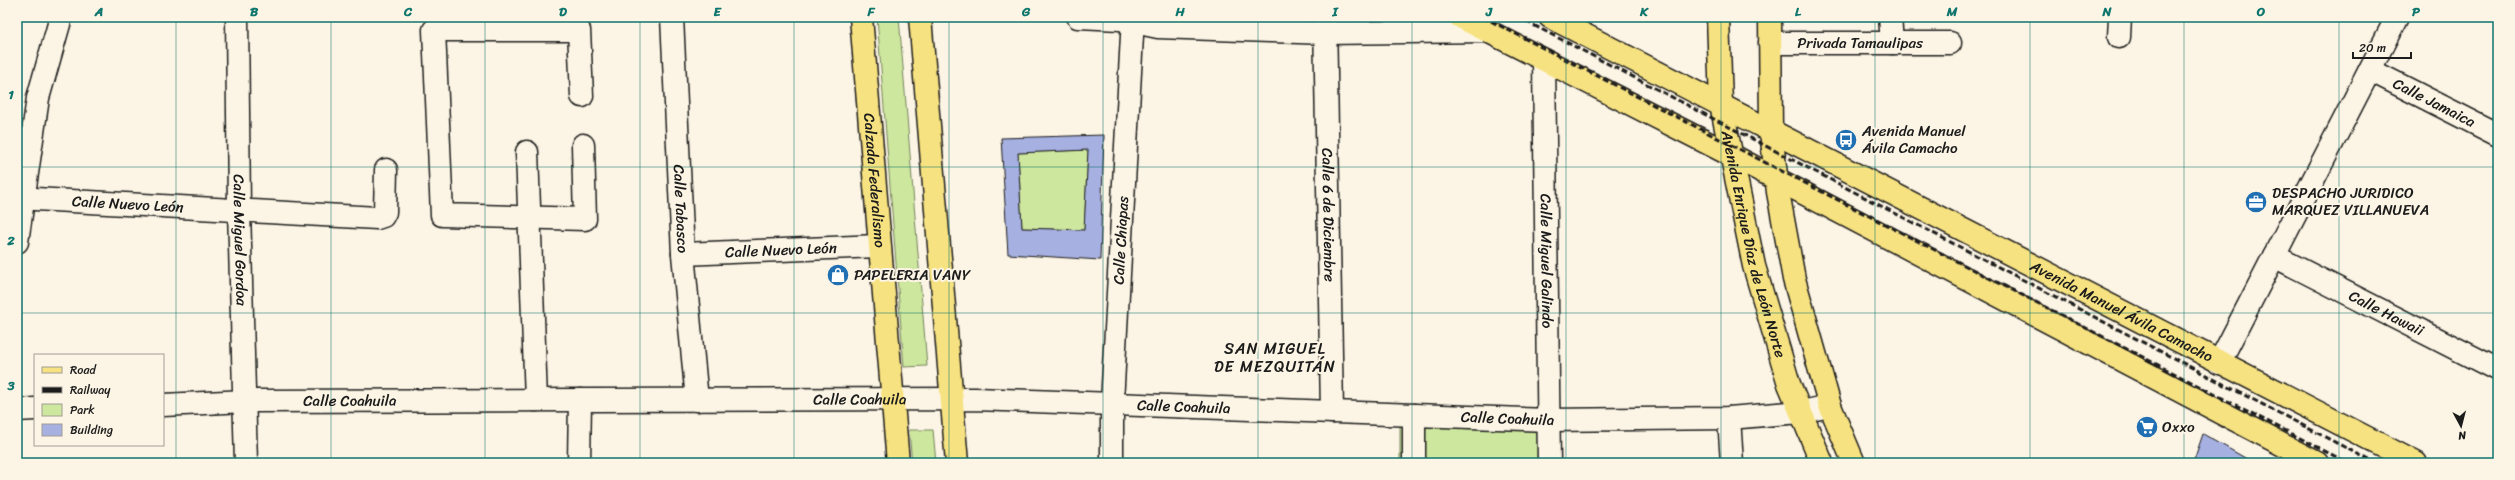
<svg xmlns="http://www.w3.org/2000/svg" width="2515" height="480" font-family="Sriracha,sans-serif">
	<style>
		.green { fill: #cde79e; stroke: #74825d }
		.building { fill: #a6b0e1; stroke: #1c1c1c; fill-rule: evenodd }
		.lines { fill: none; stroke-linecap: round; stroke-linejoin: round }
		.minor-casing { stroke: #1c1c1c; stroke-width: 25 }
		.major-casing { stroke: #1c1c1c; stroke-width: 25 }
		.minor { stroke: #fcf5e5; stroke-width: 22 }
		.major { stroke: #f7e281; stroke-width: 22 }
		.rail { stroke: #1c1c1c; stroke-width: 3; stroke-dasharray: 6 3; stroke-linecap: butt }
		.grid { fill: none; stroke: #0f766e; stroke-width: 1; stroke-opacity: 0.55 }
		.labels { text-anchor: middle; stroke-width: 4; stroke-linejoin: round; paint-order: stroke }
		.street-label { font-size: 15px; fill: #1c1c1c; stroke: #fcf5e5 }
		.poi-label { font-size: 15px; fill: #1c1c1c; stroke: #fcf5e5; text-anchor: start }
		.neighbourhood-label { font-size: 16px; letter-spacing: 1px; fill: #1c1c1c; stroke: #fcf5e5 }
		.neatline { fill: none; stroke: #0f766e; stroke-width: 1.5 }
		.grid-label { font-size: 13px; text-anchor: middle; font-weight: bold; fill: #0f766e }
	</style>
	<rect width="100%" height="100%" fill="#fcf5e5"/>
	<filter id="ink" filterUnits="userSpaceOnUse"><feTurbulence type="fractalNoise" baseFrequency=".025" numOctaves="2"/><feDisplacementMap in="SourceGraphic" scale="8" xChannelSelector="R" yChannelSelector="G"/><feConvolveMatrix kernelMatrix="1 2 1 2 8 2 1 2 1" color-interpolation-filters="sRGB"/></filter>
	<g filter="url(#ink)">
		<path class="green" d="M877 17H899L927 366 904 367Z
			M1088 150 1084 230 1022 228 1018 153Z
			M1400 424 1541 428 1542 463H1400Z
			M909 430H933L936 463H912Z"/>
		<path class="building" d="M1104 135 1100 260 1008 254 1001 138ZM1088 150 1084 230 1022 228 1018 153Z
			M2203 434 2254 463H2193Z"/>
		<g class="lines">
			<g class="minor-casing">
				<g id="minor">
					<path id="s1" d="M237 17 239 209 246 463"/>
					<path id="s2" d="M672 17 683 254 697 400"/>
					<path d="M1078 17 1120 19 1158 27 1325 33 1488 31"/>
					<path id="s3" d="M1325 17 1332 412"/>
					<path d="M1890 17 1892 43"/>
					<path d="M2119 37 2120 17"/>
					<path id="s4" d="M1770 43H1950"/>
					<path id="s5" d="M1544 60 1549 463"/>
					<path id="s6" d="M2370 70 2498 135"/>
					<path d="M582 96 579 30H434L442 215 585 219 583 145"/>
					<path d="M527 152 536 400"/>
					<path id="s7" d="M17 198 377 218 383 216 385 212 386 170"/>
					<path d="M17 242 38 98 61 17"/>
					<path id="s8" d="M683 254 878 246"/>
					<path id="s9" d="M2274 256 2498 370"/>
					<path d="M2219 363 2397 17"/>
					<path id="s10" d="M163 405 246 401 976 399 1549 420 1729 418 1801 412 1830 406"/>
					<path d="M17 410 35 409"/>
					<path d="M1414 415V463"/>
					<path d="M1729 418 1732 463"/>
					<path d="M579 463 580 400"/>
					<path id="s11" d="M1112 463V403L1133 17"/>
				</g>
			</g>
			<g class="major-casing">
				<g id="major">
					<path id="s12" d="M861 17 898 463"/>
					<path d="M920 17 957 463"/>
					<path d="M1460 17 1731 155 2317 463"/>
					<path id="s13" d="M1550 17 2416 463"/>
					<path id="s14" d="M1718 17 1721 104 1754 266 1789 384 1822 463"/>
					<path d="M1770 17 1771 132 1778 192 1794 279 1830 406 1854 463"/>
				</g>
			</g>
			<use href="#minor" class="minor"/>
			<use href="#major" class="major"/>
			<path class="rail" d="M1483 17 2348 463
				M1518 17 2375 463"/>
		</g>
	</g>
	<path class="grid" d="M176 17V463M331 17V463M485 17V463M640 17V463M794 17V463M949 17V463M1103 17V463M1258 17V463M1412 17V463M1566 17V463M1721 17V463M1875 17V463M2030 17V463M2184 17V463M2339 17V463M17 167H2498M17 313H2498"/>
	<defs>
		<g id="bus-disc" transform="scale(1.15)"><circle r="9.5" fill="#1f6fb2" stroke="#fcf5e5"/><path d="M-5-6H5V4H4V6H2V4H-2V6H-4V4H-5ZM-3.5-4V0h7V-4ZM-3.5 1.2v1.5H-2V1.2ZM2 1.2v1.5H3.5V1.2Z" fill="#fff"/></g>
		<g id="office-disc" transform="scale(1.15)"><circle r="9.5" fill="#1f6fb2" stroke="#fcf5e5"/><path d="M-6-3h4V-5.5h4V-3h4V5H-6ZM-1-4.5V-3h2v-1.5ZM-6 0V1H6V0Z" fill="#fff"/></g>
		<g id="shop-disc" transform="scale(1.15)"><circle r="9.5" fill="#1f6fb2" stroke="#fcf5e5"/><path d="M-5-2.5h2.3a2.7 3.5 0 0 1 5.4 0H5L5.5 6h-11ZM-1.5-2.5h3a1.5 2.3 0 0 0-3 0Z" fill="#fff"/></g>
		<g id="supermarket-disc" transform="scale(1.15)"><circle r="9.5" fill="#1f6fb2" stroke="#fcf5e5"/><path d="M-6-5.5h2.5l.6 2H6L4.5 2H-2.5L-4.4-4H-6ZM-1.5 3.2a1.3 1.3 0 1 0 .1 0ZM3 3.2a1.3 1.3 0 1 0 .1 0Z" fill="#fff"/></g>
	</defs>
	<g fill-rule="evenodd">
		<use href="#bus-disc" x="1846" y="140"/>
		<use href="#office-disc" x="2256" y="202"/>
		<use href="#shop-disc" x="838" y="275"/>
		<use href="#supermarket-disc" x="2147" y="427"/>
	</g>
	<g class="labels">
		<g class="street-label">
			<text dy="5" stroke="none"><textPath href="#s4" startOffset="90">Privada Tamaulipas</textPath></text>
			<text dy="5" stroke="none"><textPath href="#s6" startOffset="72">Calle Jamaica</textPath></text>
			<text dy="5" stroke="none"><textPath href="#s12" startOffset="164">Calzada Federalismo</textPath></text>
			<text dy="5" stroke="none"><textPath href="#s7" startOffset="111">Calle Nuevo León</textPath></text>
			<text dy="5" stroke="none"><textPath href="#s2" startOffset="192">Calle Tabasco</textPath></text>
			<text dy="5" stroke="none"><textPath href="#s3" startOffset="198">Calle 6 de Diciembre</textPath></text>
			<text dy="5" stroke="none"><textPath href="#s1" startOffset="223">Calle Miguel Gordoa</textPath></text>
			<text dy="5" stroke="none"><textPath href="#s11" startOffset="223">Calle Chiapas</textPath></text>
			<text dy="5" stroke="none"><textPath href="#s14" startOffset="231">Avenida Enrique Díaz de León Norte</textPath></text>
			<text dy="5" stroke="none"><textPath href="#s8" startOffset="98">Calle Nuevo León</textPath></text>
			<text dy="5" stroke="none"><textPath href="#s5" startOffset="201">Calle Miguel Galindo</textPath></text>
			<text dy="5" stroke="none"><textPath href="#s13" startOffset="643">Avenida Manuel Ávila Camacho</textPath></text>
			<text dy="5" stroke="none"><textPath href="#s9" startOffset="126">Calle Hawaii</textPath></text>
			<text dy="5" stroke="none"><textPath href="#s10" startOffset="697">Calle Coahuila</textPath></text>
			<text dy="5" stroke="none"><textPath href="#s10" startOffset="187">Calle Coahuila</textPath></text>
			<text dy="5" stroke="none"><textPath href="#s10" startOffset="1021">Calle Coahuila</textPath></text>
			<text dy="5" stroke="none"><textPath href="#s10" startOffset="1345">Calle Coahuila</textPath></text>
		</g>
		<g class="poi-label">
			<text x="1862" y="136">Avenida Manuel<tspan x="1862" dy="17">Ávila Camacho</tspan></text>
			<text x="2272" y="198">DESPACHO JURIDICO<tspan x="2272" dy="17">MARQUEZ VILLANUEVA</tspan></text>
			<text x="854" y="280">PAPELERIA VANY</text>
			<text x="2162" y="432">Oxxo</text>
		</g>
		<g class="neighbourhood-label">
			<text x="1275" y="354">SAN MIGUEL<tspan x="1275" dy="18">DE MEZQUITÁN</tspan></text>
		</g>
	</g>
	<rect width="2515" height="480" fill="none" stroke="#fcf5e5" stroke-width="44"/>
	<rect x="34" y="354" width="130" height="92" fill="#fcf5e5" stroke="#a29e95"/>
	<rect x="42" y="367" width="20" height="6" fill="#f7e281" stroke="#a29e95"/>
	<text x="70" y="374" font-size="12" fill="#1c1c1c">Road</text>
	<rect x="42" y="387" width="20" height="6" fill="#1c1c1c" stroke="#a29e95"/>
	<text x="70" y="394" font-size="12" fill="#1c1c1c">Railway</text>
	<rect x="42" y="404" width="20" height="12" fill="#cde79e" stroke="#a29e95"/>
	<text x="70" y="414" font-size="12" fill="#1c1c1c">Park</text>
	<rect x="42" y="424" width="20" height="12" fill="#a6b0e1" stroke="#a29e95"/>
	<text x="70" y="434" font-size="12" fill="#1c1c1c">Building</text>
	<g transform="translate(2461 426) rotate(173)" stroke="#fcf5e5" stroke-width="3" paint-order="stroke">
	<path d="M0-3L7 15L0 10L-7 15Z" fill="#1c1c1c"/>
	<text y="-6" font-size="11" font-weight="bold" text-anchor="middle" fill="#1c1c1c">N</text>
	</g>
	<path d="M2353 52v6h58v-6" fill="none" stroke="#1c1c1c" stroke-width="2"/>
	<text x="2359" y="52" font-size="12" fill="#1c1c1c" stroke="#fcf5e5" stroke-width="3" paint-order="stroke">20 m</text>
	<rect x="22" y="22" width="2471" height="436" class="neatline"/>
	<g class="grid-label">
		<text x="99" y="16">A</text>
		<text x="254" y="16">B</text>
		<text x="408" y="16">C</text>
		<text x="563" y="16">D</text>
		<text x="717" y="16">E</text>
		<text x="871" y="16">F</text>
		<text x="1026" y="16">G</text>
		<text x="1180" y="16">H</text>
		<text x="1335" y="16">I</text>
		<text x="1489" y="16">J</text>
		<text x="1644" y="16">K</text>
		<text x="1798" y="16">L</text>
		<text x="1952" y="16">M</text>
		<text x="2107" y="16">N</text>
		<text x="2261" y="16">O</text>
		<text x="2416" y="16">P</text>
		<text x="11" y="99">1</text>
		<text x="11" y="245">2</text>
		<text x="11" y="390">3</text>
	</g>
</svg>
